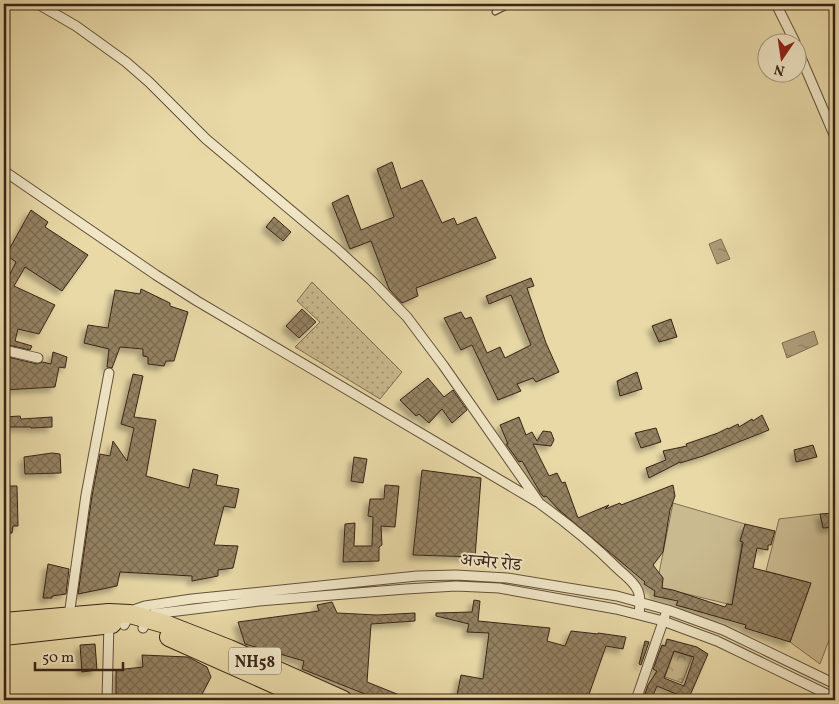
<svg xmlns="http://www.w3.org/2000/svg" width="839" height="704" font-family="Vollkorn,'Noto Serif Devanagari',serif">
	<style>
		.grass { fill: url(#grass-dots); stroke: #816f54 }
		.park { fill: url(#park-crowns); stroke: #816f54 }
		.garden { fill: #caba8f; stroke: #816f54 }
		.water { fill: url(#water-ripples); stroke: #7e6b50 }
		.building { fill: url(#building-cross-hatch); stroke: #382418; fill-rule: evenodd; filter: url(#shadow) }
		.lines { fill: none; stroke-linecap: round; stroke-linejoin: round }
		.lane-casing { stroke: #64513c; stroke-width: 7 }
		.street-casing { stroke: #64513c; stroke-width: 11 }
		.highway-casing { stroke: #382418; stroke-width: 20 }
		.lane { stroke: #f0e6c6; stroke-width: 4.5 }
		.street { stroke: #f0e6c6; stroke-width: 9 }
		.highway { stroke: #e8d9a7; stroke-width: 18 }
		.labels { text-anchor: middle; stroke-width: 4; stroke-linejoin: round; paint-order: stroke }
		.shield { fill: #f0e6c6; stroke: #6f5e4c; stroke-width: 1 }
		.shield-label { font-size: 16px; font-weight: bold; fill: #382418 }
		.street-label { font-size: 18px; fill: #382418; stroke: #f0e6c6 }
	</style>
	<defs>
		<pattern id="grass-dots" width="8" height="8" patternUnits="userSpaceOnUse" patternTransform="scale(1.25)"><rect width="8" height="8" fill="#caba8f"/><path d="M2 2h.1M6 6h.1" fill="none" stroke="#a59774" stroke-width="1.8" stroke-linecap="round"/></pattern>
		<pattern id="park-crowns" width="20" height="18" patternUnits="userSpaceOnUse" patternTransform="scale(1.25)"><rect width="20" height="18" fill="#caba8f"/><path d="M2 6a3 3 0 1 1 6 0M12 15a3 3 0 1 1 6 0" fill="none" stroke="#a59774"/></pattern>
		<pattern id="water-ripples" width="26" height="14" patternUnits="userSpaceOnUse" patternTransform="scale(1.25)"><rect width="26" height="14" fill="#ac9b76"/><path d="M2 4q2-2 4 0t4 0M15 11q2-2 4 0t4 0" fill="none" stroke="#8d7e60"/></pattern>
		<pattern id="building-cross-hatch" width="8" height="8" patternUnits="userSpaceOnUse" patternTransform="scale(1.25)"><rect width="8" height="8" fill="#948262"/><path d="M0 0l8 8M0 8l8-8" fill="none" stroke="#7a6a50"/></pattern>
		<filter id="shadow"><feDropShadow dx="-4.5" dy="4.5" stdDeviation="2.5" flood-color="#0004"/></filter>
	</defs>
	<rect width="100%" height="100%" fill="#e8d9a7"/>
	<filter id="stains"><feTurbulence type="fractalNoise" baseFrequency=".004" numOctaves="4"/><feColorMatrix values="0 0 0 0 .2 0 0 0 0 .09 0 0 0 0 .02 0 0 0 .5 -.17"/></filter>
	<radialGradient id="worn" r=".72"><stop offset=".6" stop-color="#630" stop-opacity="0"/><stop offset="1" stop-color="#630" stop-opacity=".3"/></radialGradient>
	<path class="grass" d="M312 282 402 372 380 399 295 347 320 322 297 301Z"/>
	<path class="park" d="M674 651 692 657 682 683 665 677Z"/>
	<path class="garden" d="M673 503 745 524 732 605 662 588 663 578 659 573Z
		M820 514 823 527 835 526 832 546 835 551V624L820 664 790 642 811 583 766 571 779 519Z"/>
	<path class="water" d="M721 239 730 259 717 264 709 244Z
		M814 331 818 344 787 358 782 343Z"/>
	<path class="building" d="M392 162 401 189 422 180 442 223 454 218 457 225 476 217 496 258 416 288 418 296 402 303 389 289 371 241 350 249 332 203 348 195 361 230 394 217 377 169Z
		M31 210 48 222 45 227 88 255 62 291 25 267 14 286 55 305 39 334 18 329 15 341 32 346 30 350 4 344V281L6 282 16 262 6 255Z
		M274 217 291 232 283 241 266 227Z
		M531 278 534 286 527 288 546 343 559 372 536 382 533 378 517 384 521 391 498 400 472 345 461 350 444 318 461 312 465 319 471 317 487 353 500 347 505 358 531 345 511 295 489 304 486 296Z
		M141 289 170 303V306L188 312 174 361H166L164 366 148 364V357L143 356V349L120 347 112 368 107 367 109 349 84 343 88 325 108 328 115 290 140 294Z
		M302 309 316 322 299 338 286 326Z
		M671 319 677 337 659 342 652 326Z
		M53 352 67 357 65 368 59 367 55 387 4 390V356L37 364 43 362 51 364Z
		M637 372 642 389 620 396 617 381Z
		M133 374 143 376 134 417 156 420 146 476 189 488 193 469 218 475 216 485 239 489 235 508 224 506 214 545 238 546 233 568 218 570V576L192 581V576L120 572 117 586 78 594 92 496 100 454 110 456 113 441 127 461 134 428 121 424Z
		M428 378 444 397 453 390 467 410 452 423 442 409 429 423 419 414 416 416 400 400Z
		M762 415 769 430 703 456 680 463V462L649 478 646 468 666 460 663 451 687 446 686 444 718 433 728 428V429L738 424 739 427 752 419 753 421Z
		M20 416 21 419 52 417V427L31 428V427H4V417Z
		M519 417 526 435 532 432 537 441 543 431 551 432 554 440 551 446 533 444 549 476 557 473 562 483 565 482 578 518 609 505 605 509 620 503 621 505 673 485 675 496 670 510 663 552 653 565 663 578 662 588 673 590 725 607 727 604 732 605 743 542 740 541 745 524 775 531 771 545H768V550L757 548 753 568 811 583 790 642 745 628 746 625 676 605 678 601 654 596 655 591 644 584 645 582 559 510 546 496 544 497 541 494 522 461 519 462 506 444H508L500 425Z
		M656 428 661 442 641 448 635 433Z
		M813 445 817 457 796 462 794 450Z
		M52 453 60 454 61 473 25 474 24 457Z
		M354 457 367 459 363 483 351 481Z
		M422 470 481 478 475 557 413 555Z
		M385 485 399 486 395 527 381 526 382 545 379 547V561L343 562 345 524 355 523 354 546H372L373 517 368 516 370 499H384Z
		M4 486H17L18 526H13L12 533H4Z
		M835 513V527L823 528 820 514Z
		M48 564 69 569 66 594 52 596V598H43Z
		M474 600 480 601 478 621 550 628 547 641 565 646 571 631 598 634V633L626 637 623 649 606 646 587 700H456L461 675 483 679 489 633 467 632 469 624 436 616V613L472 612Z
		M332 602 337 613 377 615 415 613V621L371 624 367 682 412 700H380L302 669 304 661 245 644 238 622 319 611 317 605Z
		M667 639 697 647 708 654 688 700H679L681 696 657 686 651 700H643L648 685 657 671 653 669 662 645 665 646ZM674 651 694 657 684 686 664 678Z
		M645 641 649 642 641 665 639 664Z
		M95 644 97 670 82 672 80 645Z
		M142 655 188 657 207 667 211 677 199 700H128V696L116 697V670L143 667Z"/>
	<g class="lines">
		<g class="lane-casing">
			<path id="lane" d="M495 12 511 4"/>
		</g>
		<g class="street-casing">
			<path id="street" d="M38 4 76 26 126 62 149 82 206 139 337 249 372 281 407 317 443 365 538 501
				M776 4 795 42
				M796 46 835 137
				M4 171 156 275 197 301 539 503C567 523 593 544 617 568 624 575 634 581 638 591 641 598 640 606 639 614
				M4 350 38 358
				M69 616 86 495 109 373
				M124 625 130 614 136 609 145 606 192 599 417 576 456 575 507 578 617 596 668 610 723 630 835 684
				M143 628 148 618 153 614 259 601 406 589 456 586 499 588 616 609 663 621 717 641 835 698
				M107 700 109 623
				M636 700 665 616"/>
		</g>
		<g class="highway-casing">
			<path id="highway" d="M4 622 109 613 130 614 165 624 229 649 343 700
				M4 636 112 624
				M169 637 310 700"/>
		</g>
		<use href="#lane" class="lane"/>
		<use href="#street" class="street"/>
		<use href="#highway" class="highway"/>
	</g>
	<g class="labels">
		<rect class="shield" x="229" y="647.5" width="52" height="27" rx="4"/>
		<g class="shield-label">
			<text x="255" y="667">NH58</text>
		</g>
		<g class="street-label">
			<text transform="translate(491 562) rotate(5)" y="6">अज्मेर रोड</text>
		</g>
	</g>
	<rect width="839" height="704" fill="none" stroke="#e8d9a7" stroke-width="20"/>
	<rect x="5" y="5" width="829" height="694" fill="none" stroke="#382418" stroke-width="2.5"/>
	<rect x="10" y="10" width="819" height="684" fill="none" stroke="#382418"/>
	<g transform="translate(782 58) rotate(193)"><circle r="24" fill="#f0e6c6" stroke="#a69880"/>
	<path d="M0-4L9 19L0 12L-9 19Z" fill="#8f2418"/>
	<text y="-8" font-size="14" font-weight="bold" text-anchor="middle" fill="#382418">N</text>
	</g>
	<path d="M35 662v8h88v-8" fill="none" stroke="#382418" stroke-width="2.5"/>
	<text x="42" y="662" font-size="15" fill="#382418" stroke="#f0e6c6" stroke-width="4" paint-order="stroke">50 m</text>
	<rect width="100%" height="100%" filter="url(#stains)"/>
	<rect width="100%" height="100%" fill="url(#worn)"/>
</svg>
